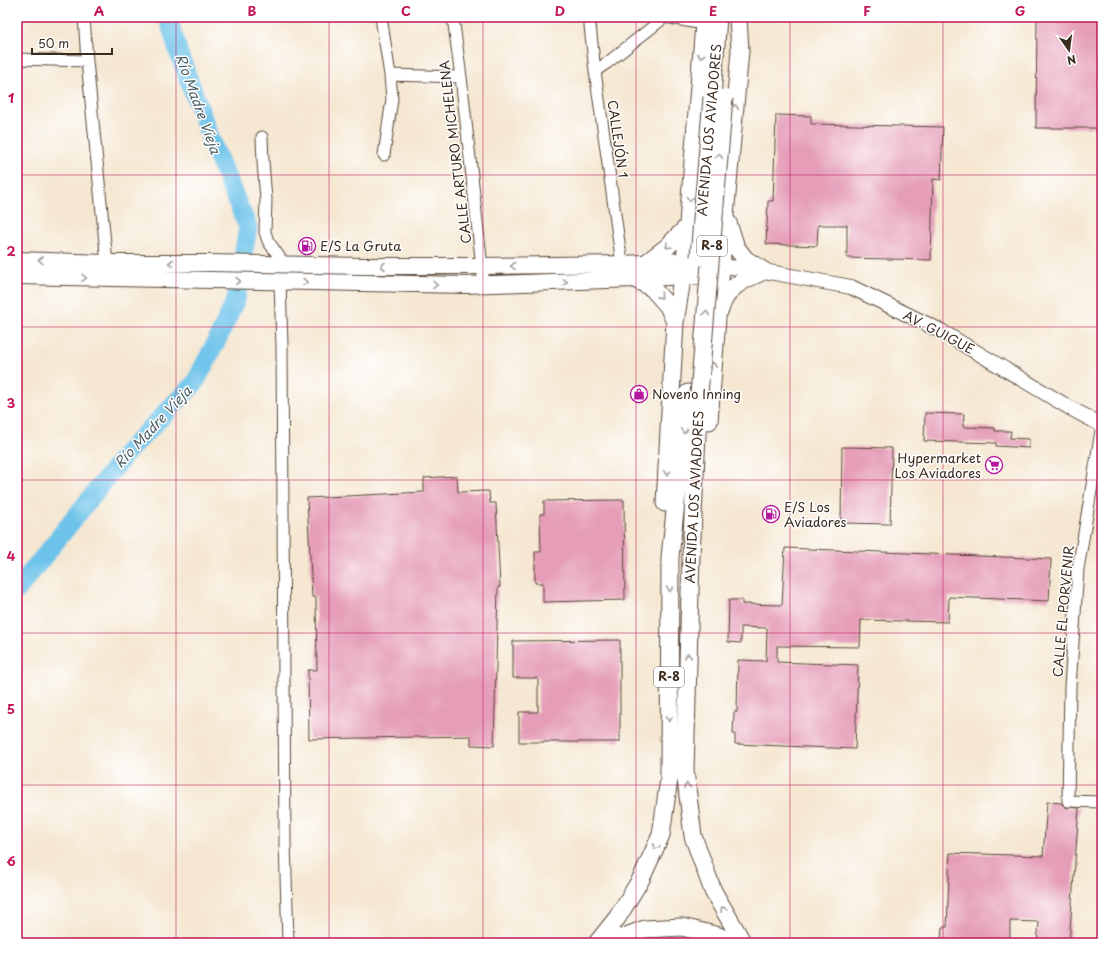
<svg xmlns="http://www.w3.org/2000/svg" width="1119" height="960" font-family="'Playpen Sans',sans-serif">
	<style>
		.green { fill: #a4bd63; stroke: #707440 }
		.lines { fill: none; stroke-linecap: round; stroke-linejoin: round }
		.river { stroke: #6dc3ea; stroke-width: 19 }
		.building { fill: #e59db8 }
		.minor-casing { stroke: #574639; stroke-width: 13 }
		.tertiary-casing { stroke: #574639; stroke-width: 16 }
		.secondary-casing { stroke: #574639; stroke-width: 18 }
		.primary-casing { stroke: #574639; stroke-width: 19 }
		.minor { stroke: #fff; stroke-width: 11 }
		.tertiary { stroke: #fff; stroke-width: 14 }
		.secondary { stroke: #fff; stroke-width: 16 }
		.primary { stroke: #fff; stroke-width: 17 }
		.primary-bridge-casing { stroke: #574639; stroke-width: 19; stroke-linecap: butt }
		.primary-bridge { stroke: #fff; stroke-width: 17 }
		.oneway { stroke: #a79f9a }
		.grid { fill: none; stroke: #c2185b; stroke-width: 1; stroke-opacity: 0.55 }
		.labels { text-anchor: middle; stroke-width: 3; stroke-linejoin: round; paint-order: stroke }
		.shield { fill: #fff; stroke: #766a62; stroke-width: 1 }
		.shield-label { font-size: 12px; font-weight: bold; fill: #3b2a1e }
		.street-label { font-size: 13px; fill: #3b2a1e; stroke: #fff }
		.poi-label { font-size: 13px; fill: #3b2a1e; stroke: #fff; text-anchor: start }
		.water-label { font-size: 14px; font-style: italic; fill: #4c6065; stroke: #fff }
		.neatline { fill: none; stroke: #c2185b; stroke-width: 1.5 }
		.grid-label { font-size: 13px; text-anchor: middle; font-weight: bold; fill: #c2185b }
	</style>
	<rect width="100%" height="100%" fill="#fff"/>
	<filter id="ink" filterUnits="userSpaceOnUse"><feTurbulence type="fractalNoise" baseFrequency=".025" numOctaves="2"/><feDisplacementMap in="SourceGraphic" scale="8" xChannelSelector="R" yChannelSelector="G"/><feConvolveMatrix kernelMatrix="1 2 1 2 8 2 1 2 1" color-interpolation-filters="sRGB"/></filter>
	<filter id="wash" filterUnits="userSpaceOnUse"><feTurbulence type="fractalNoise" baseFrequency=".012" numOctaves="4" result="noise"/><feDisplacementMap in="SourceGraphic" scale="16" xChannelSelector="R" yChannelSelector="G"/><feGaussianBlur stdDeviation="0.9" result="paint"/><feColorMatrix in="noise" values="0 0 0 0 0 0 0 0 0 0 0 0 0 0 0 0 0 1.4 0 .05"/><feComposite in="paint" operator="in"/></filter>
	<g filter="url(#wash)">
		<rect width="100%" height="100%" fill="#f5e7d1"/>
		<path class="green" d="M681 937 703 943H636L648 939Z"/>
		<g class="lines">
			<path class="river" d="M17 590 128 451 195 383 221 332 236 299 248 227 216 153 178 51 168 17"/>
		</g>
		<g id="blocks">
			<path class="building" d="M1037 18H1102V128H1036Z
				M776 115 811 116V124L943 127 941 180 933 179 931 260 847 258V225H818L817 246 766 244 768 201H773Z
				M925 413 964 414 963 427 995 428V431H1011L1010 438 1029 439V448L996 446V443L924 441Z
				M842 447 892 448 890 524 841 523Z
				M457 476 458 492 489 491 490 503H496L500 587H498L494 746 471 745V736L309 739 308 670H317L316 597H312L307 498 424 492V478Z
				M624 500 625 600 543 602V583H535V552H541L540 514H544V501Z
				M785 548 1051 559 1049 601 949 597 948 622 861 620 860 647 777 646V662L858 665 855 749 735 744V734H733L734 712H737L738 660 766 661 767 628 741 627V643L728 642 729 600H742V604L782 605Z
				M620 640V742H519V712H538V678H513V641Z
				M1047 802 1061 803 1065 807 1079 808 1069 943H1037L1039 922 1010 921V943H941L942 927H947L950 853 1043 856Z"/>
		</g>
	</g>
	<g filter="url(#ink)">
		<use href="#blocks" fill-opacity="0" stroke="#574639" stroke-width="1"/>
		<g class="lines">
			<g class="minor-casing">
				<path id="minor" d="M84 17 87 61 107 263
					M381 17 390 75 392 99 384 155
					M453 17 461 77 484 285
					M589 17 595 71 622 264
					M17 59 87 61
					M595 71 607 63 665 17 709 25
					M390 75 461 77
					M262 137 263 162 266 199 265 232 268 241 285 265
					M280 282 282 346 285 842 288 943
					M1102 425 1078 569 1070 687 1068 801 1102 802"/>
			</g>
			<g class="tertiary-casing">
				<path id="tertiary" d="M722 266 764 271 851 287 941 331 1070 408 1102 425"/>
			</g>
			<g class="secondary-casing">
				<path id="secondary" d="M17 260 107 263H210L363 266H482L622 264 685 261 698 263
					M17 276 466 285 635 279 683 276 720 277"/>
			</g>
			<g class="primary-casing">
				<path id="primary" d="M712 97 718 17
					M728 223 736 247 745 259 764 271
					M646 263 667 247 688 226
					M635 279 652 288 668 306 675 322
					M720 310C726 287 743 280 764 271
					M699 394 691 556 685 771 693 836 713 891 743 943
					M709 421 725 216 740 51 738 17
					M665 503 675 322 685 261 704 24 706 17
					M597 943 617 918 641 879 661 835 669 779 670 557 688 393
					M608 943 645 929 682 927 719 936 729 943"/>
			</g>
			<use href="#minor" class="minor"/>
			<use href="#tertiary" class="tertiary"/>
			<use href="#secondary" class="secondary"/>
			<use href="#primary" class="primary"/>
			<g class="primary-bridge-casing">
				<path id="primary-bridge" d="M699 257 712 97
					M699 394 724 98"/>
			</g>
			<use href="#primary-bridge" class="primary-bridge"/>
		</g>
		<defs><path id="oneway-chevron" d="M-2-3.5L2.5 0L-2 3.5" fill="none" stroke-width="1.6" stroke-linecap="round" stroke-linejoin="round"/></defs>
		<g class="oneway">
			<use href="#oneway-chevron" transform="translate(701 56) rotate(95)"/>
			<use href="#oneway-chevron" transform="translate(735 107) rotate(-85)"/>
			<use href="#oneway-chevron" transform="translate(719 156) rotate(-85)"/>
			<use href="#oneway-chevron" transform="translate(690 199) rotate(94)"/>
			<use href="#oneway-chevron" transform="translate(668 246) rotate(138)"/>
			<use href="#oneway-chevron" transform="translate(41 260) rotate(-178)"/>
			<use href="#oneway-chevron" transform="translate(171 263) rotate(-180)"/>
			<use href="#oneway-chevron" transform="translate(383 266) rotate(-180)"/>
			<use href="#oneway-chevron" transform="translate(513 266) rotate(179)"/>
			<use href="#oneway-chevron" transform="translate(84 278) rotate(1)"/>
			<use href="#oneway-chevron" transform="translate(238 281) rotate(2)"/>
			<use href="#oneway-chevron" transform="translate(305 282) rotate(1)"/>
			<use href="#oneway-chevron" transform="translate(565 282) rotate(-2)"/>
			<use href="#oneway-chevron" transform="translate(435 285) rotate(1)"/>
			<use href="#oneway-chevron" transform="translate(660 296) rotate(48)"/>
			<use href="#oneway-chevron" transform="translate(706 313) rotate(-85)"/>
			<use href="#oneway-chevron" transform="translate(713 365) rotate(-85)"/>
			<use href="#oneway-chevron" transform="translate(684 431) rotate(96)"/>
			<use href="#oneway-chevron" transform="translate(667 473) rotate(93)"/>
			<use href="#oneway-chevron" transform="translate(670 589) rotate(90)"/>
			<use href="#oneway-chevron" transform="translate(688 656) rotate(-89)"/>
			<use href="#oneway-chevron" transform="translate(669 719) rotate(90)"/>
			<use href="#oneway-chevron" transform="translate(687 786) rotate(-96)"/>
			<use href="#oneway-chevron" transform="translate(656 847) rotate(114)"/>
			<use href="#oneway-chevron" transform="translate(723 909) rotate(-120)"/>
		</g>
	</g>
	<path class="grid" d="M176 17V943M329 17V943M483 17V943M636 17V943M790 17V943M943 17V943M17 175H1102M17 327H1102M17 480H1102M17 633H1102M17 785H1102"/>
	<defs>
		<g id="fuel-ring" transform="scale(0.9)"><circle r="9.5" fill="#fff" stroke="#b5179e" stroke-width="1.5"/><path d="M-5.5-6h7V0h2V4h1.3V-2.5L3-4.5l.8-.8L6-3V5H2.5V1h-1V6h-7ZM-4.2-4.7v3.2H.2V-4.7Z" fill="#b5179e"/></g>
		<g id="shop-ring" transform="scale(0.9)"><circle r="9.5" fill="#fff" stroke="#b5179e" stroke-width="1.5"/><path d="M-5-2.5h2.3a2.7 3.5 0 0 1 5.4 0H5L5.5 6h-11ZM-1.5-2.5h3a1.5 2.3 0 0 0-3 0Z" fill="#b5179e"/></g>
		<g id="supermarket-ring" transform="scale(0.9)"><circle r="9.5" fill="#fff" stroke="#b5179e" stroke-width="1.5"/><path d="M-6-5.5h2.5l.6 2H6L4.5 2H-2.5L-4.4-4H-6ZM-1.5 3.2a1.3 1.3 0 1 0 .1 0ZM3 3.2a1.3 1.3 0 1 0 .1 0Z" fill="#b5179e"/></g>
	</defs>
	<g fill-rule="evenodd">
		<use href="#fuel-ring" x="307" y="246"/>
		<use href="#shop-ring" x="639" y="394"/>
		<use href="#supermarket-ring" x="994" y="465"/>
		<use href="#fuel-ring" x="771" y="514"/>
	</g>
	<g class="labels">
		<g class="shield">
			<rect x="697" y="236" width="30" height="20" rx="3"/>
			<rect x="654" y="667" width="30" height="20" rx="3"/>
		</g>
		<g class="shield-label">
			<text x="712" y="250">R-8</text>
			<text x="669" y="681">R-8</text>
		</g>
		<g class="street-label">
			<text transform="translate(709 130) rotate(-85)" y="5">AVENIDA LOS AVIADORES</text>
			<text transform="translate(618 139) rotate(82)" y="5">CALLEJÓN 1</text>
			<text transform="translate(455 152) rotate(-97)" y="5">CALLE ARTURO MICHELENA</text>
			<text transform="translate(939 332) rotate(28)" y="5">AV. GUIGUE</text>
			<text transform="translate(694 497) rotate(-87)" y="5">AVENIDA LOS AVIADORES</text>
			<text transform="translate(1063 611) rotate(-85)" y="5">CALLE EL PORVENIR</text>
		</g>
		<g class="poi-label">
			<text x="320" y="251">E/S La Gruta</text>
			<text x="652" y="399">Noveno Inning</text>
			<text x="981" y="463" text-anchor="end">Hypermarket<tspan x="981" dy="15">Los Aviadores</tspan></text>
			<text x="784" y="512">E/S Los<tspan x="784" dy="15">Aviadores</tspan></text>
		</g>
		<g class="water-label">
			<text transform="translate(198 104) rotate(70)" y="5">Río Madre Vieja</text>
			<text transform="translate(153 427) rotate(-47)" y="5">Río Madre Vieja</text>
		</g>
	</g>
	<rect width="1119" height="960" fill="none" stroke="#fff" stroke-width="44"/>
	<g transform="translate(1069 50) rotate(166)" stroke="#ffffff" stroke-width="3" paint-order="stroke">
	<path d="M0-3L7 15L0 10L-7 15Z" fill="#3b2a1e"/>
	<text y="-6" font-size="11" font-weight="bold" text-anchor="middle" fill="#3b2a1e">N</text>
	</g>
	<path d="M32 48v6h80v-6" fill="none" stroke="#3b2a1e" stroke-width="2"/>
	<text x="38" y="48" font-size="12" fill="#3b2a1e" stroke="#ffffff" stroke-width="3" paint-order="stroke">50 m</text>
	<rect x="22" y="22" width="1075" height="916" class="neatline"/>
	<g class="grid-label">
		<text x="99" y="16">A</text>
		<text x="252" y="16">B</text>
		<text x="406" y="16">C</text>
		<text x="560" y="16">D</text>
		<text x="713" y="16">E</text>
		<text x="867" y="16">F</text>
		<text x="1020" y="16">G</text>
		<text x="11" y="103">1</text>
		<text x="11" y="256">2</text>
		<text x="11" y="408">3</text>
		<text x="11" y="561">4</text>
		<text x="11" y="714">5</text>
		<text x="11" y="866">6</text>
	</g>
</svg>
